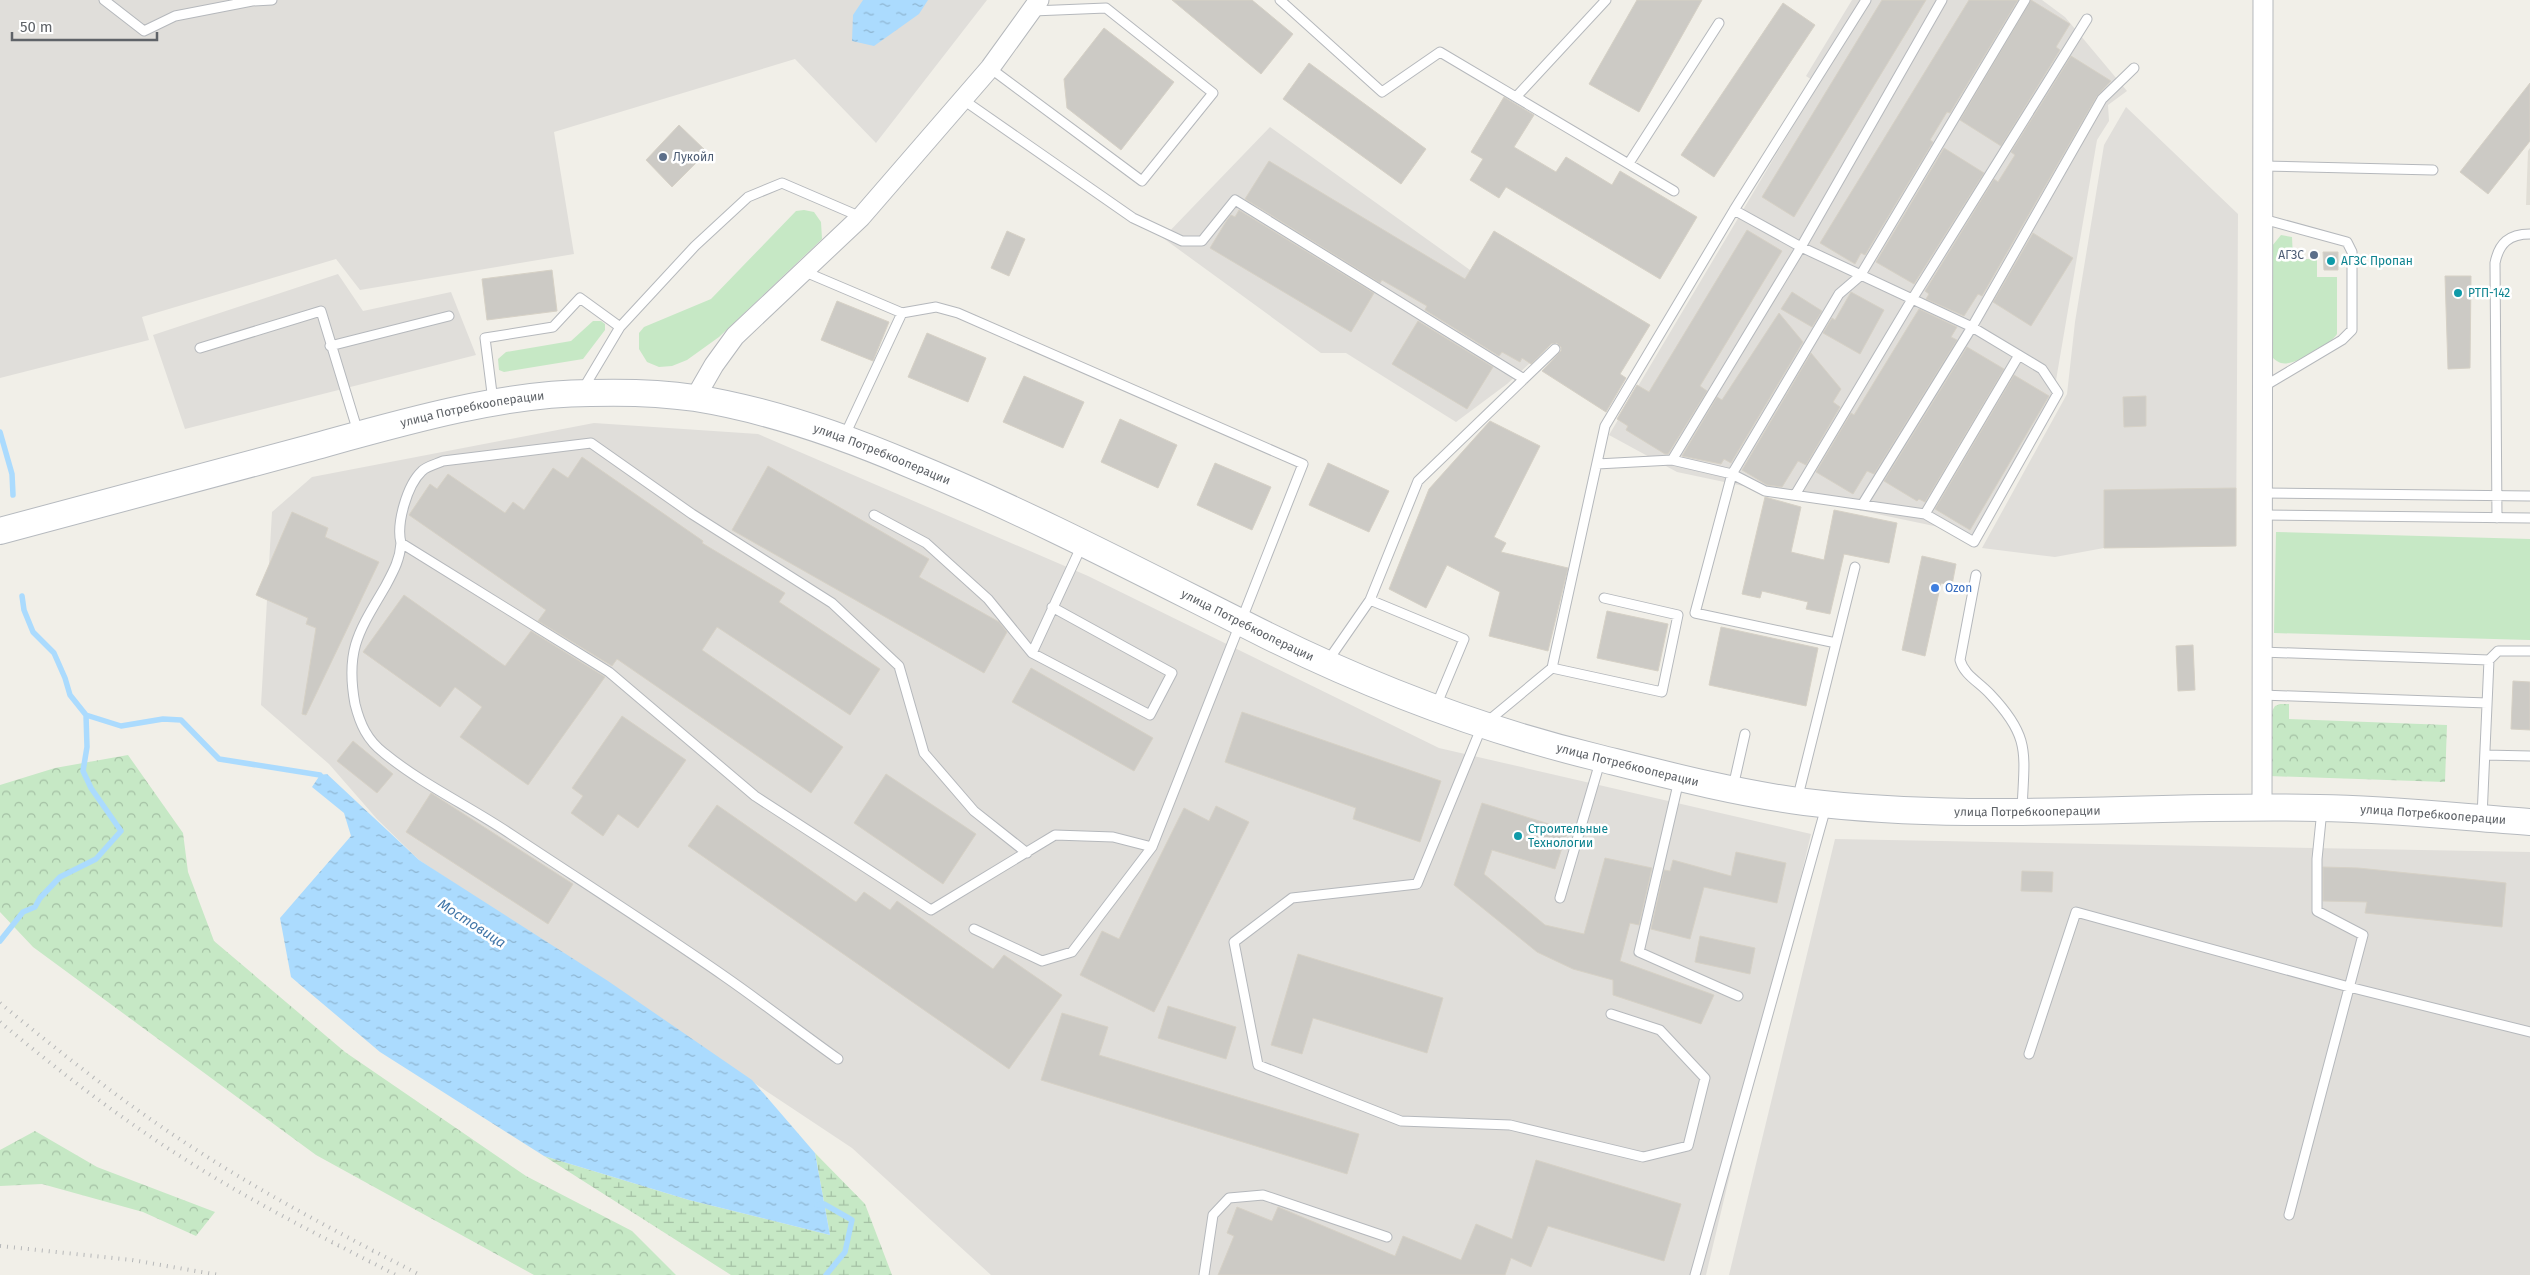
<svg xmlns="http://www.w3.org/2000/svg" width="2530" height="1275" font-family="'Fira Sans',sans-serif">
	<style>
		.industrial { fill: #e0deda }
		.education { fill: #e1ded6 }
		.green { fill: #c6e8c5 }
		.forest { fill: url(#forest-crowns) }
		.wetland { fill: url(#wetland-marsh) }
		.water { fill: url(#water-ripples) }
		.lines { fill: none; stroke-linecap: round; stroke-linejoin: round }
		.stream { stroke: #abdbfe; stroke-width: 5.5 }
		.building { fill: #cccac5; stroke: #d6d1c6 }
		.lane-casing { stroke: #b5b8bc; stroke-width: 11 }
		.street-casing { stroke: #b5b8bc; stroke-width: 21 }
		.secondary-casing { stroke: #b6babf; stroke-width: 28 }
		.lane { stroke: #fff; stroke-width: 9 }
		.street { stroke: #fff; stroke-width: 19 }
		.secondary { stroke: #fff; stroke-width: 26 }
		.rail { stroke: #b6b7b8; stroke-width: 4; stroke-dasharray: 1 6; stroke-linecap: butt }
		.service-dot { fill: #5c6f8a; stroke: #fff; stroke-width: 2 }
		.culture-dot { fill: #0f9aa8; stroke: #fff; stroke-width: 2 }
		.shop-dot { fill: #3f7fe0; stroke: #fff; stroke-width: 2 }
		.labels { text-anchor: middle; stroke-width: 5; stroke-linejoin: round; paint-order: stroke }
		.service-label { font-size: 12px; fill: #4e5e75; stroke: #fff; text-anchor: start }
		.culture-label { font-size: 12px; fill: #0d838f; stroke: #fff; text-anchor: start }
		.street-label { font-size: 12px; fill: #5f6368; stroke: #fff }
		.shop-label { font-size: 12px; fill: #366cbe; stroke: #fff; text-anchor: start }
		.water-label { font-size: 14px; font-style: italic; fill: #4276a8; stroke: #fff }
	</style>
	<defs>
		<pattern id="forest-crowns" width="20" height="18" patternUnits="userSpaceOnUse" patternTransform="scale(1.25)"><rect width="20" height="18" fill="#c6e8c5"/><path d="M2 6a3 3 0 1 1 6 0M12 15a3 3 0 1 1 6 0" fill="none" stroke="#a4c0a4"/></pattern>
		<pattern id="wetland-marsh" width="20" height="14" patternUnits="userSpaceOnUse" patternTransform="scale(1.25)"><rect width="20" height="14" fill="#c6e8c5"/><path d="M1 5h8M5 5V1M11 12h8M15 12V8" fill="none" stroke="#a4c0a4"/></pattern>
		<pattern id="water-ripples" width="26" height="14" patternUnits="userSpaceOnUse" patternTransform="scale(1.25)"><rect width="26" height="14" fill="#abdbfe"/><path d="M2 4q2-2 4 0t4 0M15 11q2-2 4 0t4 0" fill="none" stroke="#8eb5d1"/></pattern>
	</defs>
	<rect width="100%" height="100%" fill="#f1efe8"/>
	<path class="industrial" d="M0 0H987L876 143 795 59 554 132 574 254 360 290 336 259 142 317 149 340 0 378Z
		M1852 0H2042L2065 17 2127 91 2108 105 2109 121 2097 140 2054 392 1977 535 1677 472 1609 435 1818 84 1806 76Z
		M2126 107 2238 214 2236 546 2104 548 2055 557 1982 548 2067 394 2075 322 2104 145Z
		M1270 127 1561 335 1507 384 1456 422 1346 353H1321L1163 238Z
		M338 274 363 311 451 292 476 355 185 429 153 335Z
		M594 423 758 434 1088 576 1439 748 1811 834 1706 1275H991L852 1148 419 860 377 819 329 764 261 705 272 512 312 477Z
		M1835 839 2530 852V1275H1729Z"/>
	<path class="education" d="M2530 148V205H2526L2528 151Z"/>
	<path class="green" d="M804 210 814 212 821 222 822 239 719 337 687 360 672 366 659 367 647 362 639 349V333L644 327 711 299 796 211Z
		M2281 235 2292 237 2293 259H2317V277H2337V334C2332 343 2299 362 2289 363 2281 365 2276 361 2271 356L2272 246Z
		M593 321H601L605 324V330L583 359 504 372 499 370 498 359 506 352 571 341Z
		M2276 532 2530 539V640L2274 633Z"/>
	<path class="forest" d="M2280 704H2289V719L2447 725 2445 782 2269 776V716L2275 706Z
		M128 755 183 833 188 872 214 941 345 1052 526 1176 632 1231 676 1275H534L316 1155 33 947 0 912V785L55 768Z
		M35 1131 97 1167 215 1212 196 1236 143 1212 42 1184 0 1186V1150Z"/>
	<path class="wetland" d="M815 1153 865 1204 892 1275H731L544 1156 689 1200 830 1235Z"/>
	<path class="water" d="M863 0H928L919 14 874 46 852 41 853 15Z
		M327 774 419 860 608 981 752 1080 815 1153 830 1235 689 1200 544 1156 380 1052 291 977 280 918 351 836 344 813 312 787 320 775Z"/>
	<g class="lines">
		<path class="stream" d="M0 432 12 474 13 495
			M22 596 24 610 33 632 54 653 65 678 70 695 86 715 121 726 163 719 181 720 219 759 320 775 324 780
			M0 941 23 912 35 907 40 898 60 877 96 859 121 831 91 788 83 771 87 747 86 715
			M817 1205 824 1204 852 1220 845 1252 826 1275"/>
	</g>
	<path class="building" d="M1172 0H1252L1293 34 1261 74Z
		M1637 0H1702L1639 112 1589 84Z
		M1882 0H1926L1794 217 1762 197Z
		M1969 0H2018L1950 113 1947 112 1930 140 1933 142 1865 255 1861 253 1855 264 1820 243Z
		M2031 0 2070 24 2056 47 2060 50 2001 146 1960 120Z
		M1783 3 1815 25 1714 177 1681 155Z
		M1104 28 1174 82 1121 150 1067 108 1064 79Z
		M2071 56 2111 81 2097 96 1982 296 1978 294 1964 316 1926 299 1929 294 1925 291 1994 179 1998 182 2015 155 2011 152Z
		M1309 63 1426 149 1401 184 1283 99Z
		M2530 83V141L2488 194 2460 172Z
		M1504 97 1534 115 1514 147 1556 172 1566 157 1612 185 1620 171 1697 217 1660 279 1506 187 1499 198 1470 180 1483 159 1471 152Z
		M679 125 707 152 672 187 646 160Z
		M1944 148 1984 173 1914 284 1876 262Z
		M1269 161 1465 279 1494 231 1650 325 1620 374 1626 378 1606 412 1542 371 1561 351V347L1557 343 1551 344 1531 364 1522 358 1520 362 1502 352 1499 356 1425 310 1427 306 1382 280 1380 283 1245 199Z
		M1239 210 1374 293 1351 332 1210 248 1227 220 1231 215 1235 217Z
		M1747 230 1782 251 1700 386 1707 391 1668 454H1665L1626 430 1628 426 1617 419 1637 385 1649 392Z
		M1007 231 1025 239 1009 276 991 268Z
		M2033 233 2073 258 2031 326 1993 302Z
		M2323 252H2338V270H2324Z
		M552 270 557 311 487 320 482 279Z
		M2445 276H2471L2470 368 2448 369Z
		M1792 292 1822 311 1812 327 1781 309Z
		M1851 292 1884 310 1860 354 1823 333 1832 318 1835 320Z
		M837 301 889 322 873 361 821 340Z
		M1919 309 1957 327 1951 337 1957 340 1874 474 1867 471 1853 494 1816 472 1851 413 1854 415Z
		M1779 313 1803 342 1731 463 1724 459 1721 464 1682 456 1717 397 1722 400Z
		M1418 321 1493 367 1467 409 1392 364Z
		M927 333 986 358 968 402 908 377Z
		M1967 347 2004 369 1925 502 1919 499 1917 501 1884 481Z
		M1811 353 1841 389 1833 402 1840 407 1806 465 1798 461 1782 487 1767 485 1742 470Z
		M2014 375 2049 396 1970 530 1935 509Z
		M1024 376 1084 402 1063 448 1003 422Z
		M2146 396V426L2124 427 2123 397Z
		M1120 419 1177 445 1158 488 1101 462Z
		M1490 421 1540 446 1494 537 1506 543 1501 552 1568 568 1548 651 1489 636 1500 592 1447 565 1426 608 1389 589 1429 489Z
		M582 457 703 541 702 543 785 593 779 602 880 669 850 715 717 627 702 650 843 747 811 793 617 659 612 666 538 621 546 610 409 515 430 484 437 489 448 474 505 513 513 502 524 510 553 468 568 478Z
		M1215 463 1271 487 1252 530 1197 505Z
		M1328 463 1389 491 1369 532 1309 505Z
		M768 466 929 559 919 577 999 622 1007 632 984 673 732 530Z
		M2236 488V546L2104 548V490Z
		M1765 497 1801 507 1791 552 1824 560 1834 510 1897 523 1889 563 1844 554 1830 614 1806 609 1808 602 1762 591 1760 598 1742 594Z
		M292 512 328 528 325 537 379 562 306 715 302 714 316 628 306 624 308 618 256 595Z
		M1922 556 1956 564 1952 585 1941 583 1925 656 1902 650Z
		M404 595 505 666 531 631 605 677 528 785 460 737 482 707 455 687 440 707 363 652Z
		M1607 611 1668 624 1658 671 1597 658Z
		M1721 627 1818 648 1806 706 1709 685Z
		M2193 645 2195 690 2178 691 2176 646Z
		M1031 668 1153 738 1134 771 1012 702Z
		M2513 681 2530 682V730L2511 729Z
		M1242 712 1441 781 1420 842 1353 819 1356 808 1225 762Z
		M622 716 686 760 638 828 618 814 603 836 571 813 583 796 572 788Z
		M353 741 393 774 377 793 337 761Z
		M886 774 976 834 943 884 854 823Z
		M431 793 573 884 548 924 406 832Z
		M1482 803 1568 830 1555 869 1492 850 1484 874 1545 925 1584 934 1605 858 1652 868 1639 925 1630 923 1620 961 1714 995 1701 1024 1613 995V980L1573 969 1537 952 1454 885Z
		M717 805 856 902 864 892 890 910 897 901 993 969 1004 955 1062 995 1009 1069 688 846Z
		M1216 806 1249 822 1154 1012 1080 975 1102 931 1119 939 1184 808 1209 821Z
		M1736 852 1786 863 1777 903 1704 887 1690 939 1651 929 1664 870 1670 871 1673 860 1731 876Z
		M2323 867 2358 868 2506 883 2502 927 2365 913 2367 902 2323 901Z
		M2022 871 2053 872 2052 892 2021 891Z
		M1700 936 1755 948 1750 974 1695 962Z
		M1298 954 1443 998 1427 1053 1313 1018 1302 1054 1271 1045Z
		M1168 1006 1236 1027 1226 1059 1158 1038Z
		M1062 1013 1108 1027 1099 1055 1359 1134 1347 1174 1041 1080Z
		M1536 1160 1681 1204 1664 1261 1548 1226 1531 1267 1511 1258 1505 1275H1218L1234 1236 1227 1233 1237 1207 1272 1221 1278 1207 1395 1256 1403 1236 1461 1260 1476 1224 1512 1239Z"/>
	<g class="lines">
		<g class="lane-casing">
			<path id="lane" d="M104 0 144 31 175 16 252 1 272 0
				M1280 0 1382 92 1440 52 1674 191
				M990 68 1142 181 1213 93 1106 8 1033 11
				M1516 97 1606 0
				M962 99 1133 218 1182 241H1202L1235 200 1524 379
				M1629 163 1719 23
				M2263 166 2433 170
				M1734 210 1801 247 1942 0
				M803 271 902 313 936 307 958 313 1303 464 1152 847 1072 952 1042 961 974 929
				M330 346 449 316
				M200 348 321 311 358 432
				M2263 387 2342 340 2352 330V252L2347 242 2263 219
				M583 389 620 327 695 246 748 197 782 183 861 217
				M493 401 485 338 553 327 580 298 620 327
				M844 437 902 313
				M1597 464 1672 460 1732 474 1765 491 1925 514 1974 542 2058 393 2042 369 1972 327 1801 247 1672 460
				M2262 493 2530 496
				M1795 495 1911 301 2087 19
				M1862 505 1972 327 2102 99 2134 68
				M1925 514 2019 355
				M874 515 926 543 988 599 1032 653 1150 715 1172 673 1052 607
				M2262 515 2530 518
				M2497 518 2495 263C2499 243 2509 234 2530 234
				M401 543C400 560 393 572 385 587 359 631 345 650 355 704 360 724 367 740 384 753 423 785 471 807 512 835 583 882 655 928 724 976 763 1003 800 1032 838 1059
				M1976 575 1960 660C1964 675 1979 682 1990 694 2032 738 2024 754 2022 811
				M1604 598 1678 615 1662 692 1552 668 1482 726 1417 884 1292 898 1234 942 1258 1065 1401 1121 1510 1125 1643 1157 1688 1146 1705 1078 1660 1030 1611 1014
				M1370 600 1464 639 1436 706
				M1836 643 1695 613 1732 474 1839 294 1860 276 2025 0
				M2262 652 2489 660
				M1032 653 1082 545
				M1327 662 1370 600 1418 481 1555 349
				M1552 668 1605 426 1734 210 1866 0
				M2262 695 2487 703
				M2485 755 2530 756
				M1679 780 1639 952 1738 996
				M1733 787 1745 734
				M1797 800 1855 567
				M2482 817 2489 660 2498 651H2530
				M1027 853 974 811 924 753 899 666 832 603 692 514 591 443 443 461C437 464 427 466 422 471 407 485 396 524 401 543L609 672 755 796 931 910 1055 835 1113 837 1152 847
				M1560 898 1600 762
				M2029 1054 2076 912 2349 987 2530 1032
				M2289 1215 2363 935 2317 911V859L2322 810
				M1204 1275 1213 1215 1229 1198 1263 1195 1387 1237
				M1695 1275 1826 807"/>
		</g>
		<g class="street-casing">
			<path id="street" d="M695 398 714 365 735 336 861 217 990 68 1039 0
				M2262 808 2263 0"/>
		</g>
		<g class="secondary-casing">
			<g id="secondary">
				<path id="s1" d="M0 531C102 504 204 477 306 449 393 425 500 393 590 393 625 392 661 393 695 398 769 410 841 435 909 464 1031 514 1148 576 1266 635 1373 688 1483 730 1599 758 1667 775 1736 793 1805 802 1977 823 2148 804 2319 808 2389 809 2460 817 2530 822"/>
			</g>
		</g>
		<use href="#lane" class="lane"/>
		<use href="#street" class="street"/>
		<use href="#secondary" class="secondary"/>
		<path class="rail" d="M0 1003C63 1055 129 1107 198 1151 269 1197 345 1236 420 1275
			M0 1022C67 1078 137 1131 212 1176 272 1212 334 1243 396 1275
			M0 1246 132 1260 219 1275"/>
	</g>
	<g class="service-dot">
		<circle cx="663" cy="157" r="5"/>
		<circle cx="2314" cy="255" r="5"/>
	</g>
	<g class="culture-dot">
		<circle cx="2331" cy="261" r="5"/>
		<circle cx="2458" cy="293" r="5"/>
		<circle cx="1518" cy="836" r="5"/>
	</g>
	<circle class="shop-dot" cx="1935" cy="588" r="5"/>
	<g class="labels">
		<g class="service-label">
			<text x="673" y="161">Лукойл</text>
			<text x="2304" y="259" text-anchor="end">АГЗС</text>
		</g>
		<g class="culture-label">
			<text x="2341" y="265">АГЗС Пропан</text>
			<text x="2468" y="297">РТП-142</text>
			<text x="1528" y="833">Строительные<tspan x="1528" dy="14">Технологии</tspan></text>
		</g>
		<g class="street-label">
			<text dy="4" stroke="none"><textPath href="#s1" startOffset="488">улица Потребкооперации</textPath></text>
			<text dy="4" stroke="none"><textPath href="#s1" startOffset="908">улица Потребкооперации</textPath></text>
			<text dy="4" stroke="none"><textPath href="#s1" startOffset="1312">улица Потребкооперации</textPath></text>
			<text dy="4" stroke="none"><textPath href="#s1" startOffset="1718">улица Потребкооперации</textPath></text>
			<text dy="4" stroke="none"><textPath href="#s1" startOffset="2122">улица Потребкооперации</textPath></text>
			<text dy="4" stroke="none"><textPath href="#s1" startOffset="2528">улица Потребкооперации</textPath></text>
		</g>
		<g class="shop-label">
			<text x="1945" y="592">Ozon</text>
		</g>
		<g class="water-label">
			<text transform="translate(472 923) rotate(33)" y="5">Мостовица</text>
		</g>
	</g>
	<path d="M12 32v8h145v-8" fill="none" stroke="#5f6368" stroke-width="2.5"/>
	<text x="20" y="32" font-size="15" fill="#5f6368" stroke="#ffffff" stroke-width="4" paint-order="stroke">50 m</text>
</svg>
